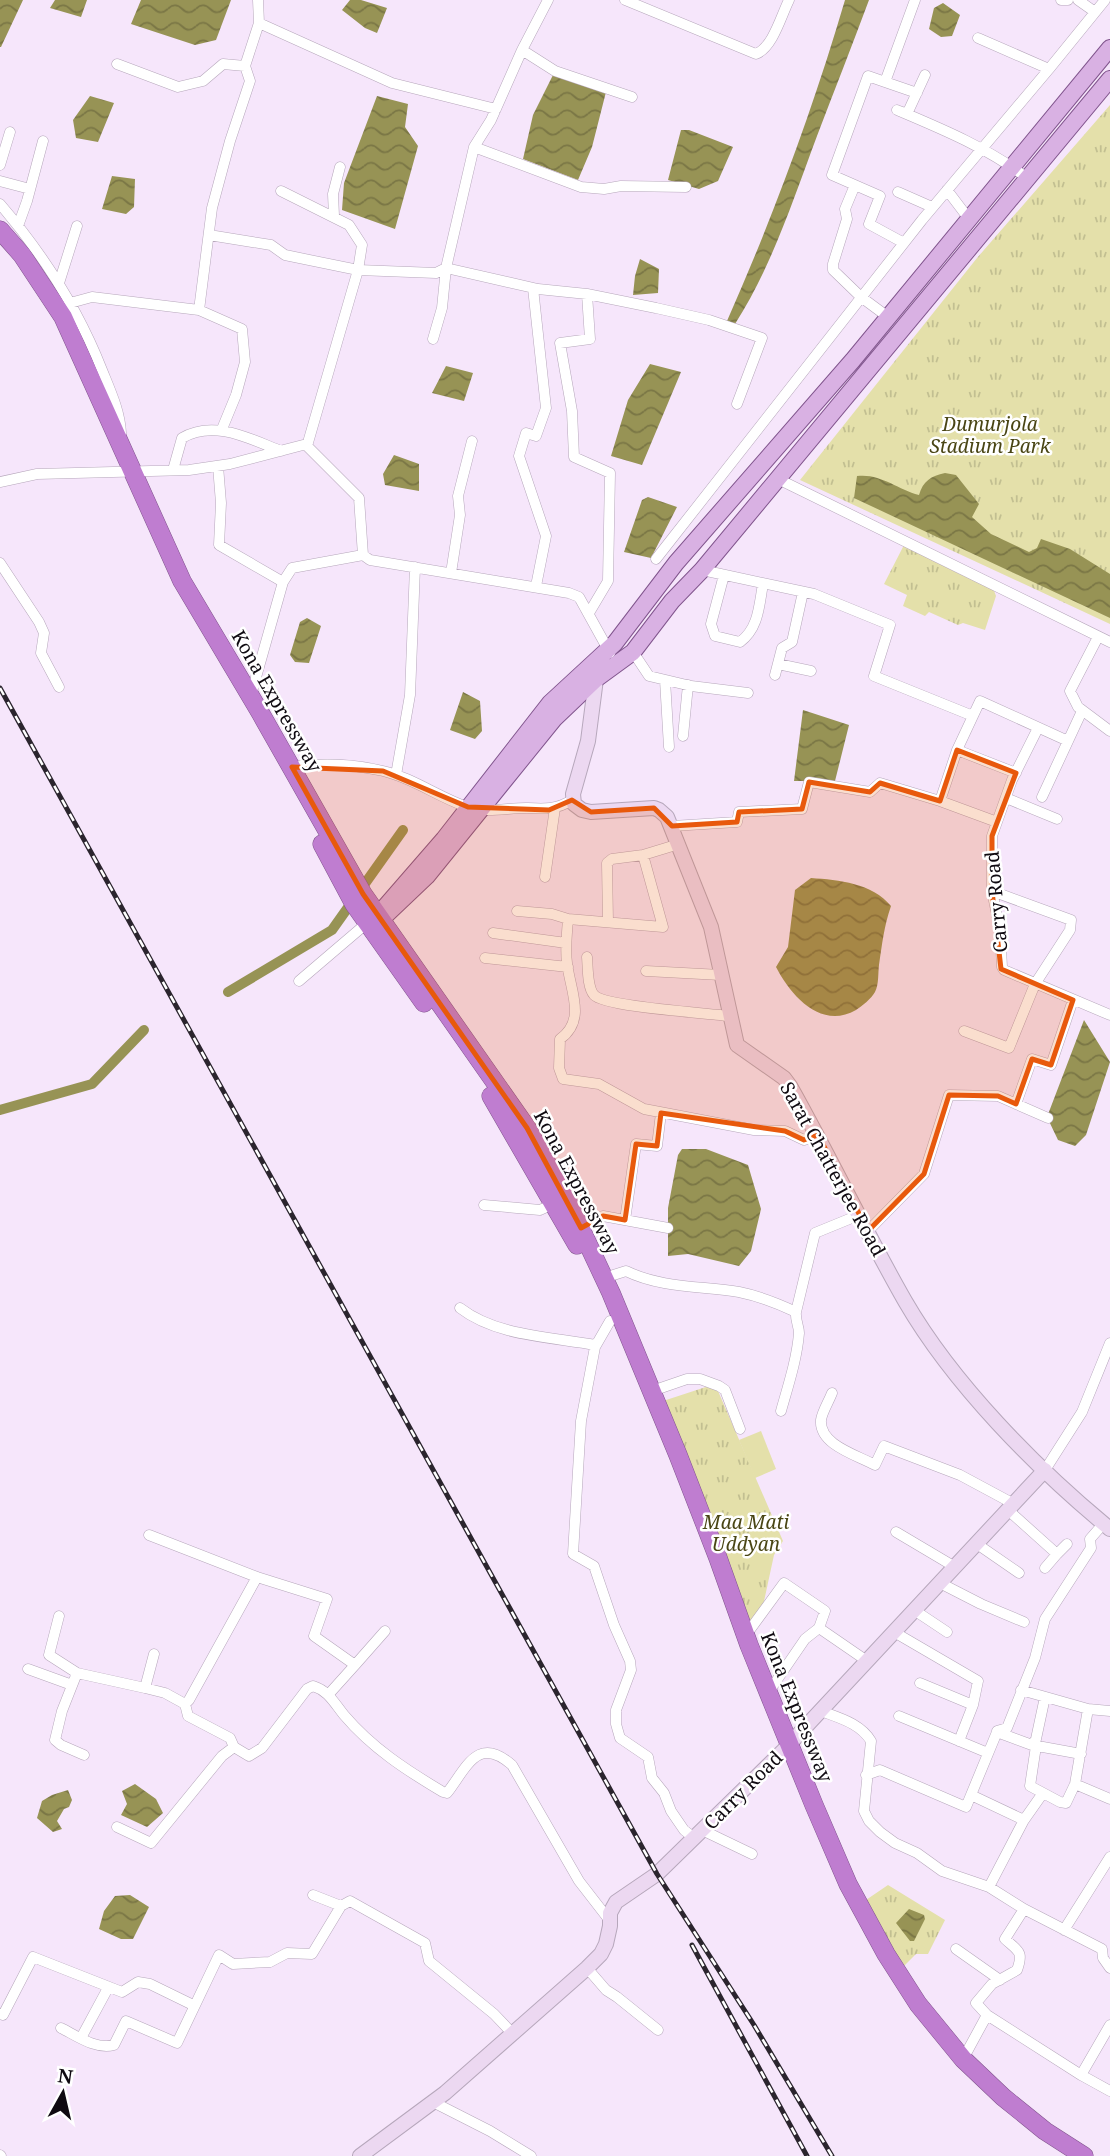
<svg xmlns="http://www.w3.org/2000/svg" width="1110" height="2156" font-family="'Noto Serif',serif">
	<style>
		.grass { fill: url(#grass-tufts) }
		.pitch { fill: #e4e0aa }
		.water { fill: url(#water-waves) }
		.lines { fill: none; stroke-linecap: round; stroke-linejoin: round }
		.canal { stroke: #979355; stroke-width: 10 }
		.street-casing { stroke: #b6a7bb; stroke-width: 11 }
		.secondary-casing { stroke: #b6a7bb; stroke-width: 16 }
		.primary-casing { stroke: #81558d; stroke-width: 18 }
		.highway-casing { stroke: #81558d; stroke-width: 19 }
		.street { stroke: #fff; stroke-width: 10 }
		.secondary { stroke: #ecd8f1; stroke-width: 14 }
		.primary { stroke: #d9b1e3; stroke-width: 16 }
		.highway { stroke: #bf7dd0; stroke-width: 18 }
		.rail-casing { stroke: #2b252e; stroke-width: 5 }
		.rail { stroke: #fff; stroke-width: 2.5; stroke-dasharray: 8; stroke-linecap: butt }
		.marked { fill: #e8590c; fill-opacity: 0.2; stroke: #e8590c; stroke-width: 5; stroke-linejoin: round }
		.labels { text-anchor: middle; stroke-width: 5; stroke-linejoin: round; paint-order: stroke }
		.park-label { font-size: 19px; font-style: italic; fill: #494514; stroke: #fff }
		.street-label { font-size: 19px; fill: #0f0a11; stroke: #fff }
	</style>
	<defs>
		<pattern id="grass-tufts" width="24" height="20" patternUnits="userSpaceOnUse" patternTransform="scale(1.75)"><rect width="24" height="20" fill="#e4e0aa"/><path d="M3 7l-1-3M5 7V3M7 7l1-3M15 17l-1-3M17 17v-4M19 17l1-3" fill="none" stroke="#c2bf91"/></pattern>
		<pattern id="water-waves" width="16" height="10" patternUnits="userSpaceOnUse" patternTransform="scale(1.75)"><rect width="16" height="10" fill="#979355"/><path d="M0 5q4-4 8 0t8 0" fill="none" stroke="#7a7645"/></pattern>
	</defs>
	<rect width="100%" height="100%" fill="#f6e6fb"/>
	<path class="grass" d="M1110 105V624L800 480 977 258Z
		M904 545 993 588 996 596 985 630 963 623 958 625 929 612 925 616 903 606 907 595 884 584Z
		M715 1384 783 1541 774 1555 761 1615 746 1633 660 1402Z
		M888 1885 945 1920 928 1954H916L898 1972 863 1902Z"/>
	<path class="pitch" d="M761 1431 776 1469 755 1478 739 1440Z"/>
	<path class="water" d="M0 0H23L1 47H0Z
		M55 0H87L81 17 50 8Z
		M141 0H231L216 40 195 45 131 24Z
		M350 0H361L387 8 377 33 365 28 342 10Z
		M845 0H869C852 46 834 91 817 136 793 200 772 266 735 324L727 321C773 217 813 109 845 0Z
		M943 3 960 15 952 36 941 37 929 29 934 8Z
		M553 75 606 92 592 147 578 180 523 159 533 115Z
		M90 96 114 103 98 142 76 138 73 120Z
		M377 96 408 104 405 127 418 146 395 229 342 210 344 183Z
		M681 130H689L733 147 718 181 699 189 668 180Z
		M112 176 135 179 134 207 126 214 102 209Z
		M640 259 659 269 658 293 633 295 635 276Z
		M650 364 681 372 642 465 611 456 628 400Z
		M446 366 473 373 464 401 432 393Z
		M394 455 419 464V491L385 485 383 474Z
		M945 473 956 475 979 504 972 517 991 534 1029 552 1037 548 1041 539 1070 549 1110 574V618L854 498 857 476C880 473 897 489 919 495 923 481 931 476 945 473Z
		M648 497 677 507 651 558 624 552 642 500Z
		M307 618 321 626 309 663 295 662 290 655 300 622Z
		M463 692 480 701 482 731 475 739 450 730Z
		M803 710 849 725 835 781H794Z
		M811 878C839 880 872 883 891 906 884 926 882 945 879 965 878 972 879 985 875 992 872 998 861 1007 856 1010 821 1030 791 996 776 967L788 947 795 890Z
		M1084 1020 1110 1062 1086 1135 1075 1146 1058 1140 1047 1117Z
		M682 1149H706L748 1165 761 1209 751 1251 739 1266 688 1254 668 1256V1208L678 1155Z
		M135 1784 156 1799 163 1813 147 1827 121 1815 127 1804 122 1791Z
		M68 1790 72 1800 69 1807 64 1809 57 1821 62 1829 53 1832 37 1818 42 1801 52 1795Z
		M130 1895 149 1907 133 1939H121L99 1929 104 1911 115 1896Z
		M909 1909 924 1915 925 1919 914 1941H910L896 1923Z"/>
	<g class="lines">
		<path class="canal" d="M228 992 332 930 403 830
			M0 1110 92 1084 144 1030"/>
		<g class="street-casing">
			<path id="street" d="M258 0 259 23 392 83 496 109
				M625 0 756 54C773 47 781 16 789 0
				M1061 0H1068
				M1078 0 1095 12
				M522 50 555 71 632 97
				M117 64 178 87 203 81 223 64 245 66
				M1049 69 1105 0
				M885 82 917 93
				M897 110C942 129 988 148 1027 178
				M907 114 925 75
				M474 147 581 187 604 189 621 186 686 187
				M0 165 10 132
				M0 181 30 189
				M855 185 845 209 847 219 833 264V270L861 297 888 317
				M947 190 969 219
				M898 192 932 207
				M0 204C43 254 78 309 102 370 110 390 120 411 121 433
				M334 216 333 194 340 167
				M18 226 27 201 43 141
				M209 235 271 245 285 255 358 270 362 245 349 225 281 191
				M904 243 869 224 880 196 832 175 868 76 885 82 915 0
				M59 283 77 226
				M533 288 546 408 536 436 526 433 519 456 546 536 536 586
				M587 294 590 339 560 343 572 411 574 457 610 473 608 581 589 613
				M70 303 92 297 199 310 242 329 245 362 236 395 222 429
				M199 310 212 208 230 141 250 81 245 66 259 23
				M433 339 442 308 446 268 538 289 587 294 656 308 709 320 762 338 737 404
				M307 446 358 270 436 273 446 268 474 147 491 120 522 50 548 0
				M218 466 221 503 219 545 283 582
				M173 470 182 438C214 419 250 439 281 451
				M776 478 1110 642
				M0 482 37 474 189 470 230 464 303 445 307 446 359 498 363 555 370 560 569 593 579 597 610 653
				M656 559 922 220 1049 69 978 38
				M0 563 39 622 44 633 41 653 59 687
				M702 570 814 594 890 625 874 676 973 716
				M451 573 460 515 458 496 472 441
				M724 575 711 624 715 636 740 642C759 628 759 605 763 584
				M1098 637 1070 691 1078 707 1110 731
				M633 652 649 676 691 686 748 693
				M778 664 811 671
				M775 675 782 648 792 642 803 592
				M665 680 669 747
				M251 695 283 582 292 568 363 555
				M1038 728 1012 780 992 836V891L1000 930 1002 967 1004 970 1110 1015
				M683 736 688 685
				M957 750 940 801 997 822
				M292 767C322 763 353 764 383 771 413 778 438 797 467 807 485 813 507 808 526 808 544 809 556 810 572 800
				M1016 773 957 750 980 701 1068 741
				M396 775 410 695 415 567
				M1042 797 1082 711
				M1006 798 1057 819
				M672 826 737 822 739 812 802 809 809 782 870 792 880 783 940 801
				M545 877 555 808
				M517 911 552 914 568 919 663 927 643 855 679 844
				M568 919C567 934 565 949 567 963 570 990 587 1020 560 1039L559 1068 563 1079 599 1084 644 1109 754 1130 785 1131 804 1140 818 1135
				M608 922 607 863 612 859 643 855
				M493 933 566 943
				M587 957C588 967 587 987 594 995 605 1007 707 1013 729 1016
				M485 958 568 967
				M646 971 721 975
				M299 981 367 923
				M964 1031 1009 1048 1035 984 1070 930 1071 920 992 891
				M1016 1104 1032 1059 1051 1065 1073 1000
				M484 1205 540 1210 553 1204
				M625 1220 636 1144 657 1146 661 1113
				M581 1228 603 1216 668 1228
				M868 1231 924 1174 949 1095 998 1096 1048 1118
				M604 1278 626 1271C661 1288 701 1286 739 1292 759 1296 777 1303 796 1312
				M460 1308C496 1336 551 1337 595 1345
				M610 1321 595 1347 581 1421 573 1554 594 1566 614 1625 630 1661 631 1670 616 1710V1724L620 1738 648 1757 652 1778 664 1793 671 1811 684 1830 694 1838
				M652 1391 687 1379H700L719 1386 725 1390 740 1429
				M832 1393C829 1401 822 1412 821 1420 819 1445 857 1455 875 1465L884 1446 960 1475 1014 1504
				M781 1411C788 1386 797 1359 799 1333 799 1326 795 1320 796 1312L815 1233 859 1215
				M1045 1470 1082 1412 1110 1343
				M1008 1510 1057 1554 1067 1544
				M896 1532 955 1567
				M149 1535 257 1577 189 1700 185 1704
				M977 1544 1019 1573
				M1045 1568 1057 1554
				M257 1577 327 1599 314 1636 355 1665 328 1695
				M940 1583 981 1604 1024 1622
				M914 1610 947 1632
				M59 1616 49 1655 77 1673
				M894 1632 978 1681 973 1705
				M746 1635 784 1583 825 1611 819 1628 867 1661
				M154 1654 145 1688 165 1693 185 1704 188 1716 230 1738 234 1747
				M355 1665 385 1631
				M28 1669 72 1685
				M920 1683 973 1705 959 1741
				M1021 1690 1088 1709
				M768 1693 805 1639 819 1628
				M821 1711C839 1718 860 1723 871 1741L864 1811 869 1821 880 1832 895 1843 917 1853 942 1871 989 1887 1024 1909 1102 1949 1103 1958 1110 1968
				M899 1716 988 1753
				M997 1731 1007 1728 1035 1658 1045 1619 1091 1548 1090 1539 1104 1523
				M1032 1745 1081 1754
				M1036 1746 1030 1786 1060 1802 1066 1803 1075 1784 1088 1709 1110 1711
				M84 1755 61 1745 55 1740 62 1711 77 1673 145 1688
				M866 1775 880 1770 966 1807 997 1732 1032 1745 1036 1739 1045 1697
				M1075 1784 1110 1799
				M971 1795 1024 1820
				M117 1827 151 1843 222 1756 234 1747 249 1756 262 1748 307 1689 313 1686C329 1691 334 1703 344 1715 372 1748 406 1770 443 1792L447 1793C467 1767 478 1735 512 1765L579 1881 610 1921
				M702 1830 752 1854
				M989 1887 1024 1820 1043 1793
				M313 1895 341 1906
				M1024 1909 1005 1939C1018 1951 1024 1951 1017 1970L992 1984 976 2003 987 2015 1081 2075 1110 2025
				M1064 1930 1110 1857
				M956 1949 1000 1980
				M587 1968 606 1990 617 1997 658 2030
				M0 2014 3 2015 33 1957 122 1992 138 1982 150 1984 193 2005
				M61 2028C77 2036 96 2050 114 2045L126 2021 177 2043 219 1955 233 1964 270 1962 287 1953 312 1954 341 1906 350 1901 425 1943 429 1961 494 2014 513 2034
				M81 2038 108 1988
				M963 2059 987 2015
				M1081 2075 1110 2091
				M433 2102 490 2131 531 2156
				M0 2155 1 2156"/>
		</g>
		<g class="secondary-casing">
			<path id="secondary" d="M596 679 588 741 573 794 574 804 582 810 591 812 654 808 659 810 667 817 711 927 737 1045 784 1078 790 1086C830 1157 865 1231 905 1301 953 1384 1036 1468 1110 1529
				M360 2156 445 2093 587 1968 601 1954 606 1944 610 1926V1913L616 1902 657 1874 783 1751 1045 1470"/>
		</g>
		<g class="primary-casing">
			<path id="primary" d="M387 914 427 876 554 719 596 679 633 652 672 601 702 570 1110 79
				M369 922 378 915 444 839 550 703 615 643 676 563 853 360 1110 48"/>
		</g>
		<g class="highway-casing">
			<path id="highway" d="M0 230 22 255 63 317 182 581 261 714 363 894 527 1128 564 1193 611 1293 678 1455 718 1558 749 1645 814 1805 848 1884 886 1954 918 2004 963 2059 1003 2097 1045 2131 1084 2156
				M322 844 354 904 424 1003
				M491 1096 577 1245"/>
		</g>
		<use href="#street" class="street"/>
		<use href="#secondary" class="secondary"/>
		<use href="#primary" class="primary"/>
		<use href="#highway" class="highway"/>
		<g class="rail-casing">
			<path id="rail" d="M0 688 657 1874 754 2025 832 2156
				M692 1945 807 2156"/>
		</g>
		<use href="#rail" class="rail"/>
	</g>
	<path class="marked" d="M957 750 1016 773 992 836V891L1001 969 1073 1000 1051 1065 1032 1059 1016 1104 998 1096 949 1095 924 1174 868 1231 818 1135 804 1140 785 1131 661 1113 657 1146 636 1144 625 1220 603 1216 581 1228 527 1128 363 894 292 767 383 771 468 807 549 810 572 800 591 812 654 808 672 826 737 822 739 812 802 809 809 782 870 792 880 783 940 801Z"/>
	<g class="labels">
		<g class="park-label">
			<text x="990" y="431">Dumurjola<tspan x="990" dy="22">Stadium Park</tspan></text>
			<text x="746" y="1529">Maa Mati<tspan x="746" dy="22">Uddyan</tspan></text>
		</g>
		<g class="street-label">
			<text transform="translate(277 701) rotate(60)" y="7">Kona Expressway</text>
			<text transform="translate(996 902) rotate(-95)" y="7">Carry Road</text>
			<text transform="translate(833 1169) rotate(61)" y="7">Sarat Chatterjee Road</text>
			<text transform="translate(577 1182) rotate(62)" y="7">Kona Expressway</text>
			<text transform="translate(797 1707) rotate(68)" y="7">Kona Expressway</text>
			<text transform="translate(743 1790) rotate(-45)" y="7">Carry Road</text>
		</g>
	</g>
	<g transform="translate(63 2093) rotate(8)" stroke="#ffffff" stroke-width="5" paint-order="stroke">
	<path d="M0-5L12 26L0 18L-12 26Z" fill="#0f0a11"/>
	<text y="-10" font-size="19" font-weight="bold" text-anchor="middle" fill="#0f0a11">N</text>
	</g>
</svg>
